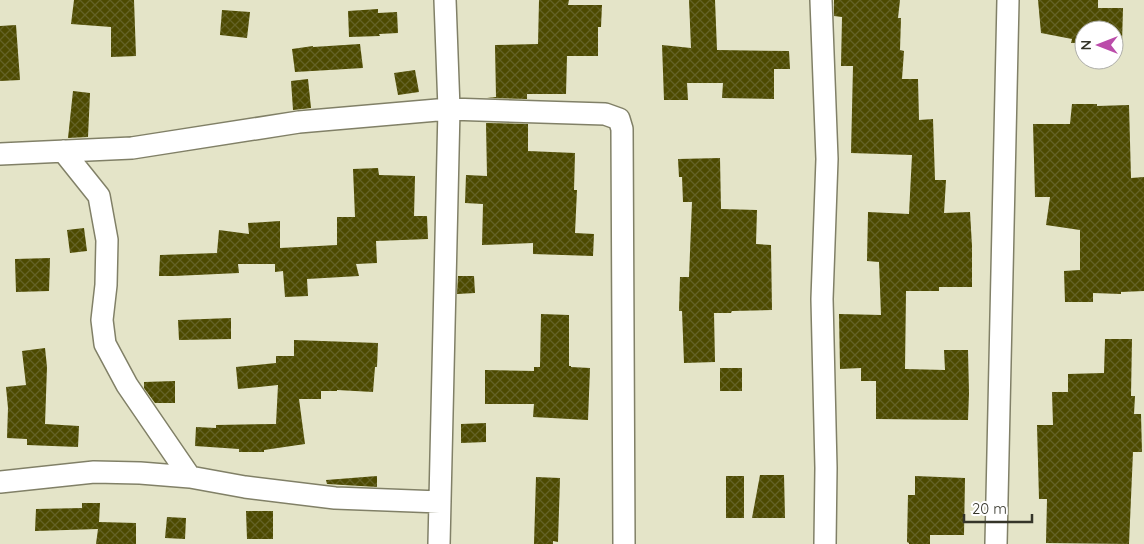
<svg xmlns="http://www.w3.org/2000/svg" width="1144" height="544" font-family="Quicksand,sans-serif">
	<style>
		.building { fill: url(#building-cross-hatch) }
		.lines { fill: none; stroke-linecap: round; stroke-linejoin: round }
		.minor-casing { stroke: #818067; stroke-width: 24 }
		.minor { stroke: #fff; stroke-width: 21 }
	</style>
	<defs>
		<pattern id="building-cross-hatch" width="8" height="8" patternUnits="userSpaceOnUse" patternTransform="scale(1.25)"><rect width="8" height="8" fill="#4d4a01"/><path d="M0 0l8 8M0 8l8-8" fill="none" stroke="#646227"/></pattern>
	</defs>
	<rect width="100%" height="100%" fill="#e4e4c8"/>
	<path class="building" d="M74 0H134L136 56 111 57V27L71 24Z
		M539 0H569L568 5H602L601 27H598V56H567L566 94H527V99L487 98 496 97 495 45 538 44Z
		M689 0H715L717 50 789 51 790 69H774V99L722 98 723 83H687L688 100H664L662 45 691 48Z
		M834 0H900L898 18H901L900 50 904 51 902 79H918L919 120 933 119 935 180H946L944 213 970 212 972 246V287H939V291H906L905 369 945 370 944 350H968L969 393 968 420 876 419V381H861V368L840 369 839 314 881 315 879 262 867 261 868 212 909 214 912 155 851 153 853 66H841L842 17 834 16Z
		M1038 0H1098V8H1123L1122 44H1114V30H1084V43H1071L1072 39 1041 33Z
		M378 9V13L397 12 398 33 379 34 380 36 349 37 348 11Z
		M222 10 250 12 247 38 220 35Z
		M16 25 20 80 0 81V26Z
		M360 44 363 68 295 72 292 49 313 46V47Z
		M415 70 419 92 398 95 394 73Z
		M308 79 311 108 293 110 291 81Z
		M73 91 90 93 88 137 68 138Z
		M1072 104H1097V106L1129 105 1131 178 1144 177V291L1121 292V294L1093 293V302H1065L1064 271 1080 270V230L1046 225 1050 197H1035L1033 124H1070Z
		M486 123 528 124V151L575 153 574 190H577L575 233 594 234 593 256 533 254V243L482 245 483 204 465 203 466 175 487 176Z
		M720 158 721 209 757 210 756 244 771 245 772 310 732 311 731 313H714L715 362 684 363 682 311H679L680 277H689L692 202H683L682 177H679L678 159Z
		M378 168 379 175 415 176 414 216H427L428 239 376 241 377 263 356 264 359 276 307 279 308 296 285 297 283 271 275 272V264H238L239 273 174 276H159L160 255 217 253 219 230 249 234 248 223 280 221V248L337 245V217H355L353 169Z
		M84 228 87 251 70 253 67 230Z
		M50 258 49 291 16 292 15 259Z
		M458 276H474L475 293 457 294Z
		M541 314 569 315V366H571V367L590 368 588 420 533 417 534 404H485V370L534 371V367H540Z
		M231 318V339L179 340 178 320Z
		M1105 339H1132L1131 396H1135L1134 414H1141L1142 452H1133L1129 544 1046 543 1047 499H1039L1037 425H1053L1052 392H1068V374L1104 373Z
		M294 340 378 343 377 367H375L373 392 337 390V391H321V399H299L305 444 264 450V452H239V449L195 446 196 427 216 428V425L276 424 278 385 238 389 236 367 276 363V356H294Z
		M45 348 47 367 45 424 79 426 78 447 27 445V439L7 438 8 408 6 387 26 385 22 351Z
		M720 368H742V391H720Z
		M175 381V403H155L144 388V382Z
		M486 423V442L461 443V424Z
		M760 475H784L785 518H752Z
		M377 476V487L327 484 326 480Z
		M726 476H744V518H726Z
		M915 476 965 478 964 535H930V544H909V543L907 542 908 495H915Z
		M536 477 560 478 558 542 553 541V544H534Z
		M82 503H100L99 522 136 523V544H96L98 529 35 531 36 509 82 508Z
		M246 511H273V539H247Z
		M167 517 186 518 185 539 165 538Z"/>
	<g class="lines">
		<g class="minor-casing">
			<path id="minor" d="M821 0 827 159 822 299 826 468 825 544
				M63 151 99 196 107 240 106 285 102 320 105 344 127 385 190 477
				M0 154 132 148 299 122 449 109 605 114 619 119 622 129 624 544
				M0 482 94 472 140 473 190 477 245 487 335 498 440 502
				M439 544 449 109 445 0
				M996 544 1008 0"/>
		</g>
		<use href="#minor" class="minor"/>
	</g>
	<g transform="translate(1099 45) rotate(270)"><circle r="24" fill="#ffffff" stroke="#aeaea9"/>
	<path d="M0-4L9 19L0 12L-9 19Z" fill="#bb4caa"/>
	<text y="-8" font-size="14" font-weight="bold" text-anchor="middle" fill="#343429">N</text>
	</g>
	<path d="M964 514v8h68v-8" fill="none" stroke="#343429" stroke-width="2.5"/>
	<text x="972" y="514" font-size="15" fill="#343429" stroke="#ffffff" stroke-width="4" paint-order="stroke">20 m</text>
</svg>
